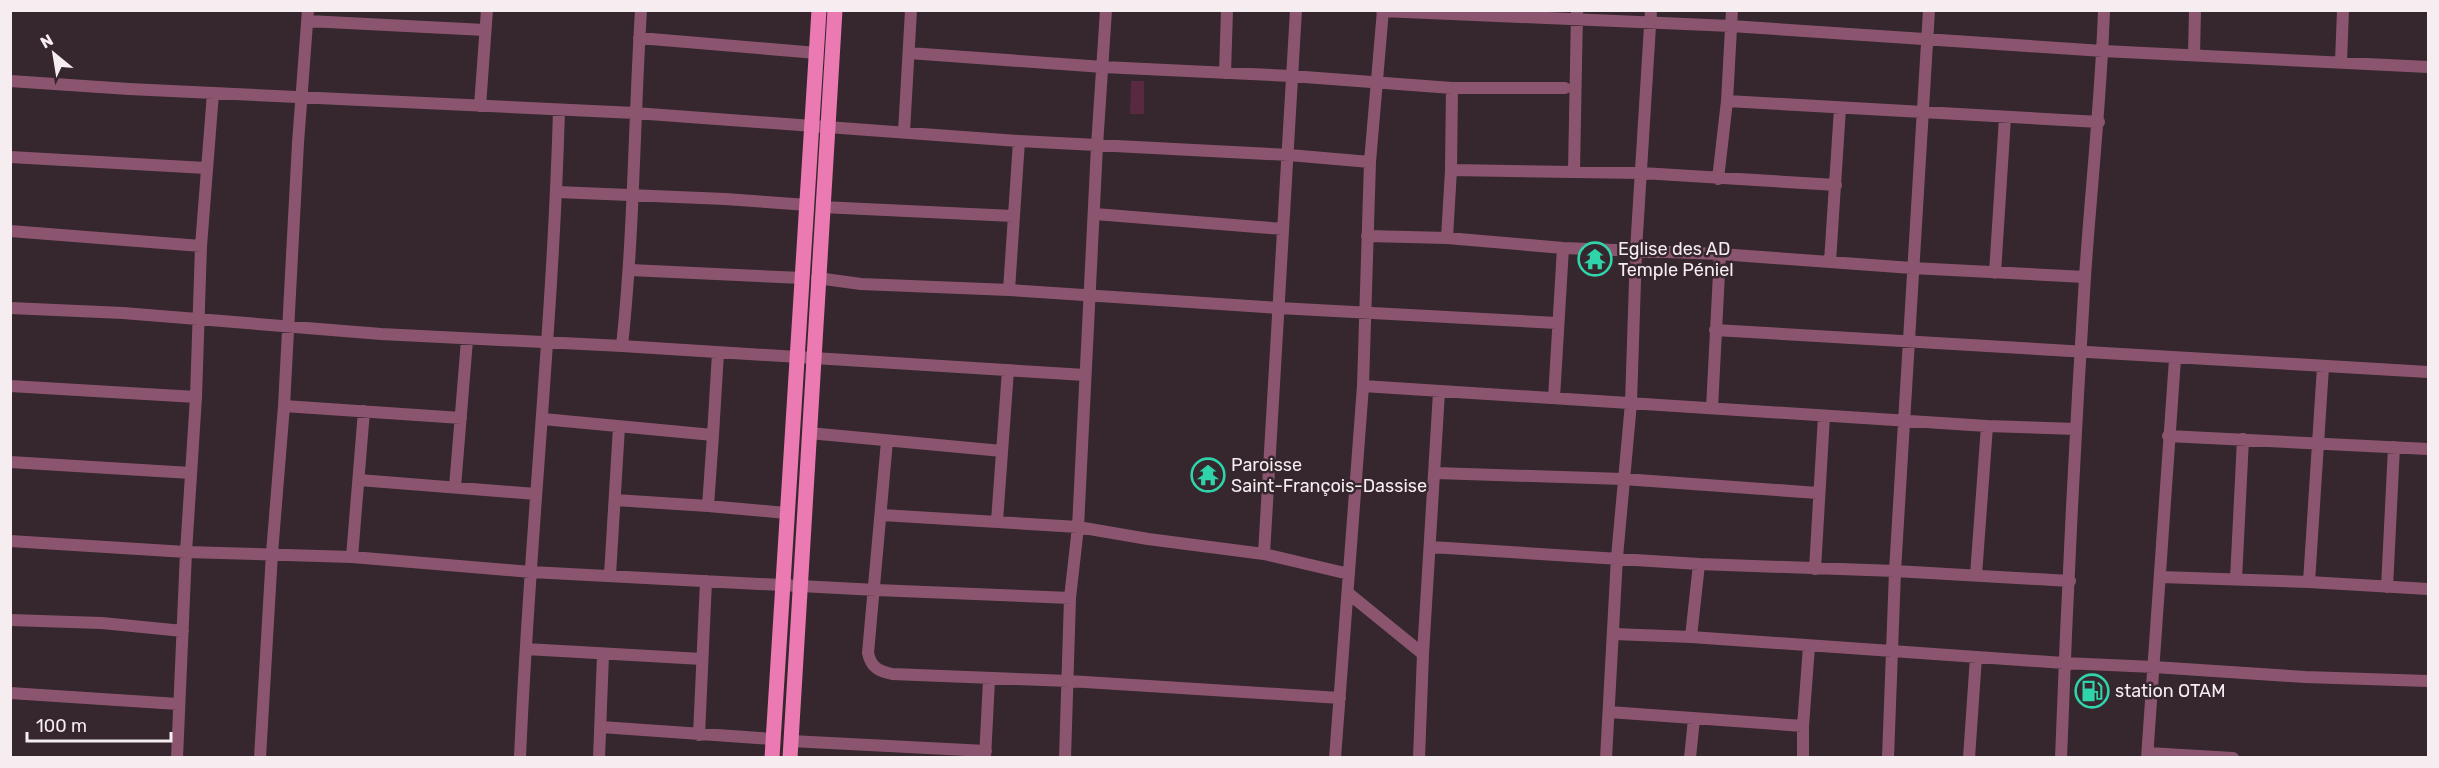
<svg xmlns="http://www.w3.org/2000/svg" width="2439" height="768" font-family="Rubik,sans-serif">
	<style>
		.green { fill: #582940 }
		.lines { fill: none; stroke-linecap: round; stroke-linejoin: round }
		.minor { stroke: #8c556f; stroke-width: 12 }
		.major { stroke: #eb7ab2; stroke-width: 15 }
		.labels { text-anchor: middle; stroke-width: 5; stroke-linejoin: round; paint-order: stroke }
		.poi-label { font-size: 18px; fill: #f6edf1; stroke: #35272d; text-anchor: start }
	</style>
	<rect width="100%" height="100%" fill="#35272d"/>
	<path class="green" d="M1131 81H1144V114H1130Z"/>
	<g class="lines">
		<path class="minor" d="M1296 10 1264 554 1349 574
			M1382 11 1731 26 2103 51 2428 67
			M308 21 485 30
			M639 38 817 53
			M909 53 1103 67 1291 76 1452 88H1565
			M2194 55 2195 10
			M2341 62 2343 10
			M1225 73 1227 10
			M10 81 129 89 635 113 1019 141 1289 155 1370 162
			M1727 101 2099 122
			M480 106 487 10
			M904 132 911 10
			M10 157 206 168
			M1451 170 1642 173 1836 185
			M1574 171 1577 12
			M1718 179 1727 101 1732 10
			M557 192 725 199 808 205
			M822 207 1013 216
			M1095 214 1283 229
			M10 231 201 246
			M1367 236 1447 238 1563 248 1720 254 1912 268 2085 277
			M1447 238 1451 170 1452 88
			M1830 262 1840 108
			M630 270 802 278
			M1995 273 2005 118
			M817 278 861 284 1009 290 1279 308 1557 323
			M1009 290 1019 141
			M10 308 123 313 381 334 622 346 1085 375
			M1715 330 2428 372
			M622 346C634 234 634 122 641 10
			M10 386 196 397
			M1363 386 1987 426 2076 429
			M1554 398 1563 248
			M284 406 461 418
			M1712 408 1720 254
			M543 419 713 435 718 353
			M809 433 1002 451
			M2168 436 2428 449
			M887 441 868 653C871 667 878 671 892 674L1069 681 1340 698
			M10 462 191 473
			M1436 473 1623 479 1818 493
			M359 480 536 494
			M455 487 467 340
			M615 500 708 506 713 435
			M708 506 786 513
			M882 515 1078 527 1148 539 1264 554
			M997 521 1008 370
			M10 541 186 552 352 557 531 572 876 590 1070 598
			M1431 547 1699 564 1895 571 2070 581
			M352 557 364 411
			M1815 569 1824 416
			M610 575 619 427
			M1976 575 1987 426
			M2161 577 2309 582 2428 589
			M2236 579 2243 439
			M2309 582 2323 367
			M2387 587 2394 447
			M1348 593 1423 654
			M10 620 102 623 183 631
			M1614 634 1691 637 2064 663 2154 667 2305 677 2428 681
			M1691 637 1699 564
			M526 649 702 659
			M10 693 178 704
			M1609 712 1803 726
			M601 727 773 739
			M699 735 706 581
			M791 741 986 751
			M2148 753 2233 758
			M177 758 186 552 196 397 201 246 213 93
			M260 758 272 553 284 406 298 143 308 10
			M520 758C529 542 553 326 559 110
			M599 758 603 655
			M985 758 989 680
			M1065 758 1070 598 1078 527 1097 146 1106 10
			M1335 758 1363 386 1370 162 1383 10
			M1419 758 1423 654 1439 392
			M1606 758 1617 557 1631 403 1636 250 1651 10
			M1690 758 1694 719
			M1803 758V726L1809 646
			M1888 758 1895 571 1929 10
			M1969 758 1976 657
			M2061 758C2067 597 2075 437 2085 277 2091 188 2101 100 2104 10
			M2147 758 2175 359"/>
		<path class="major" d="M772 758C786 508 805 260 819 10
			M790 758 835 10"/>
	</g>
	<defs>
		<g id="temple-ring" transform="scale(1.725)"><circle r="9.5" fill="#35272d" stroke="#2fd4aa" stroke-width="1.5"/><path d="M0-6L5-2H3V0L6.5 2.5H4V6H1.5V3h-3V6H-4V2.5H-6.5L-3 0V-2H-5Z" fill="#2fd4aa"/></g>
		<g id="fuel-ring" transform="scale(1.725)"><circle r="9.5" fill="#35272d" stroke="#2fd4aa" stroke-width="1.5"/><path d="M-5.5-6h7V0h2V4h1.3V-2.5L3-4.5l.8-.8L6-3V5H2.5V1h-1V6h-7ZM-4.2-4.7v3.2H.2V-4.7Z" fill="#2fd4aa"/></g>
	</defs>
	<g fill-rule="evenodd">
		<use href="#temple-ring" x="1595" y="259"/>
		<use href="#temple-ring" x="1208" y="475"/>
		<use href="#fuel-ring" x="2092" y="691"/>
	</g>
	<g class="labels">
		<g class="poi-label">
			<text x="1618" y="255">Eglise des AD<tspan x="1618" dy="21">Temple Péniel</tspan></text>
			<text x="1231" y="471">Paroisse<tspan x="1231" dy="21">Saint-François-Dassise</tspan></text>
			<text x="2115" y="697">station OTAM</text>
		</g>
	</g>
	<rect width="2439" height="768" fill="none" stroke="#f6edf1" stroke-width="24"/>
	<g transform="translate(54 54) rotate(330)" stroke="#35272d" stroke-width="4.5" paint-order="stroke">
	<path d="M0-4.5L10 22L0 15L-10 22Z" fill="#f6edf1"/>
	<text y="-9" font-size="16" font-weight="bold" text-anchor="middle" fill="#f6edf1">N</text>
	</g>
	<path d="M27 732v9h144v-9" fill="none" stroke="#f6edf1" stroke-width="3"/>
	<text x="36" y="732" font-size="18" fill="#f6edf1" stroke="#35272d" stroke-width="4.5" paint-order="stroke">100 m</text>
</svg>
